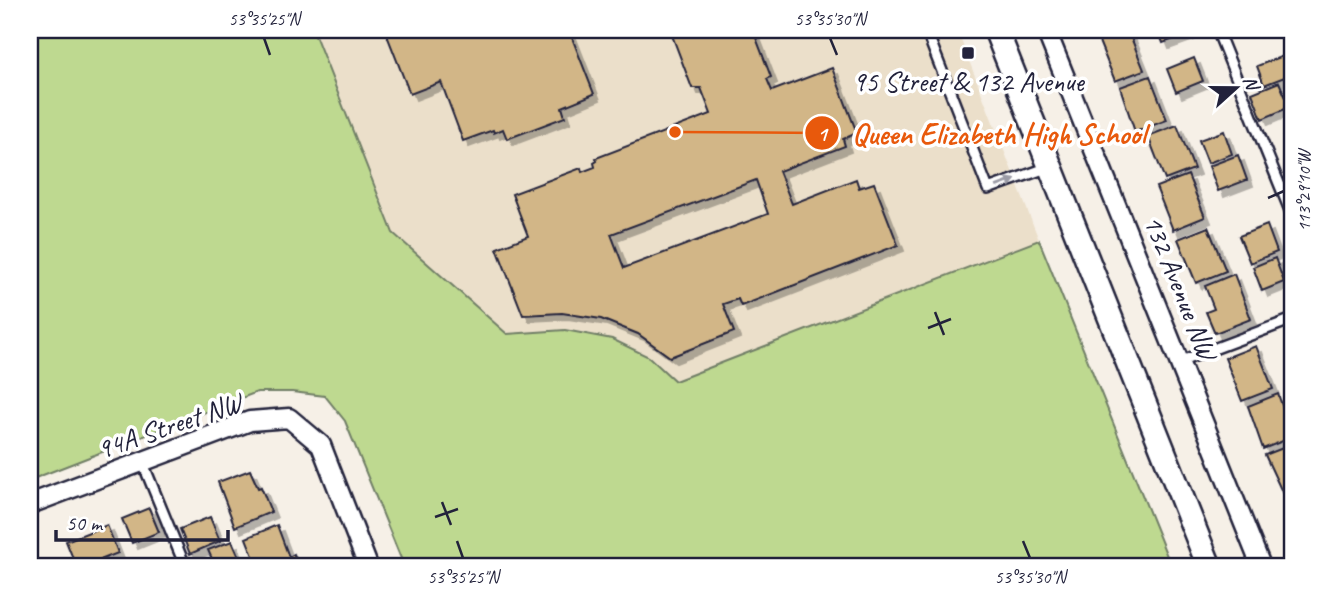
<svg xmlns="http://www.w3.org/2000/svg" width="1323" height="596" font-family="Caveat,sans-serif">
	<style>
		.built { fill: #ebdfca }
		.green { fill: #bed990; stroke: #707e66; stroke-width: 2 }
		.building { fill: #d2b687; stroke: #22223b; stroke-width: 2; fill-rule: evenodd; filter: url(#shadow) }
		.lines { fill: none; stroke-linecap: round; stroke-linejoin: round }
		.service-casing { stroke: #22223b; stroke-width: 14 }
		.minor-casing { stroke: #22223b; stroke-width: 23 }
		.tertiary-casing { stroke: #22223b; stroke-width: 28 }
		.service { stroke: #fff; stroke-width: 9 }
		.minor { stroke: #fff; stroke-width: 18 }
		.tertiary { stroke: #fff; stroke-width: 23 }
		.oneway { fill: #9c9ca7 }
		.ticks { fill: none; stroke: #22223b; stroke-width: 2.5 }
		.poi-dot { fill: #22223b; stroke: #fff; stroke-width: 2.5 }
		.labels { text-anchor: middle; stroke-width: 7; stroke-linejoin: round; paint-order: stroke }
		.poi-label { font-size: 28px; fill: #22223b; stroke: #fff }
		.street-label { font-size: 28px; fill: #22223b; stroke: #fff }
		.leader { fill: none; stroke: #e8590c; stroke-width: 2.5 }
		.callout-dot { fill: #e8590c; stroke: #fff; stroke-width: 2.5 }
		.mark-label { font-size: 21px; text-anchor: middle; font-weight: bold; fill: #fff }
		.callout-label { font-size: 30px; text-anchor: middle; font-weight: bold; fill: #e8590c; stroke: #fff; stroke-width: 7; stroke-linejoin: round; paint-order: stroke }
		.neatline { fill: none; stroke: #22223b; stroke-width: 2.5 }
		.ticks-label { font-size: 18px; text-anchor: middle; fill: #22223b }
	</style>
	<defs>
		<filter id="shadow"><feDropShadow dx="6" dy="6" stdDeviation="0" flood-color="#0004"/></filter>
	</defs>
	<rect width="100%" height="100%" fill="#f6f0e7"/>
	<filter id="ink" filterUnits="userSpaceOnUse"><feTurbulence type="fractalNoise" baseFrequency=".0143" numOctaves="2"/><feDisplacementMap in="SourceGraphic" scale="14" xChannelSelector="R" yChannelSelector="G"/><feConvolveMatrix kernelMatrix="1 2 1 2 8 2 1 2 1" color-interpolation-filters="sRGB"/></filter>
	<g filter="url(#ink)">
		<path class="built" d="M313 30H957L1039 240 675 381 649 357 615 339 565 330 507 334 393 233Z"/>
		<path class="green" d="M47 30H313L393 233 507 334 565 330 612 339 649 357 675 381 1039 240 1171 566H404L345 421 325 396 292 392H257L30 480V36Z"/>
		<path class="building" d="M385 30H569L594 94 562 107 565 117 507 139 503 129 494 133 493 130 463 141 441 82 410 94Z
			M670 30H753L771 77 767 79 772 91 832 68 857 133 843 139 845 146 779 171 792 204 856 179 859 188 874 183 898 245 741 306 738 299 723 304 734 332 670 357 638 334 601 319 562 313 523 315 497 248 528 236 512 194 581 168 582 172 595 167 594 163 597 161 596 158 711 114 701 88H692ZM756 180 768 214 624 268 611 234Z
			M1122 30H1128L1144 70 1115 81 1098 39Z
			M1158 30H1186L1188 34 1163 43Z
			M1283 56 1290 75 1264 85 1257 66Z
			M1194 58 1203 81 1176 92 1167 69Z
			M1150 76 1167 120 1135 132 1120 87Z
			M1279 82 1290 107 1262 119 1252 93Z
			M1177 125 1194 169 1165 180 1148 136Z
			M1224 131 1232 154 1208 163 1199 140Z
			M1293 133V161L1284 137Z
			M1238 155 1247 180 1218 191 1209 166Z
			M1188 175 1205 217 1173 230 1156 187Z
			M1267 225 1277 252 1250 263 1239 236Z
			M1208 227 1226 271 1196 283 1178 239Z
			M1275 258 1284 282 1262 291 1253 267Z
			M1234 274 1251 319 1215 333 1206 312 1214 309 1205 286Z
			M1256 346 1273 389 1242 401 1225 358Z
			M1278 394 1293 437 1263 449 1248 406Z
			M1293 444V490L1283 494 1265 455Z
			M250 470 258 488 261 487 271 512 235 527 218 482Z
			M149 508 159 532 132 543 122 519Z
			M210 517 220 541 190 554 180 529Z
			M107 525 118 553 85 566H76L66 541Z
			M277 525 289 557 294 554 299 566H257L246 538Z
			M232 541 243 566H215L208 550Z"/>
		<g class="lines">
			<g class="service-casing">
				<path id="service" d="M926 30 988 189 1049 167
					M1217 30 1293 218
					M1179 362 1293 319
					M142 461 185 566"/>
			</g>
			<g class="minor-casing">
				<path id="minor" d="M1046 30 1261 566
					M30 504 250 421 289 418 321 445 368 566"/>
			</g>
			<g class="tertiary-casing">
				<path id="tertiary" d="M996 30 1209 566"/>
			</g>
			<use href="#service" class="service"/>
			<use href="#minor" class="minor"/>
			<use href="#tertiary" class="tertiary"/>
		</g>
		<defs><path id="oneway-solid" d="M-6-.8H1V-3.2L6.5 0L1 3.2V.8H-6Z" transform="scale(1.75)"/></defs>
		<use class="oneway" href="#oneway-solid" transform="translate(1006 183) rotate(-20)"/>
	</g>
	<path class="ticks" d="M264 38 270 55M830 38 837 55M1268 198 1284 191M935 312 944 335M928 328 951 319M442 502 451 525M435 517 458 509M457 541 463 558M1023 541 1030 558"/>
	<rect class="poi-dot" x="961" y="46" width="14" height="14" rx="3.5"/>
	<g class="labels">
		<g class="poi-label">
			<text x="968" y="91">95 Street &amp; 132 Avenue</text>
		</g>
		<g class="street-label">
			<text transform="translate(1181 287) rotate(68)" y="10">132 Avenue NW</text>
			<text transform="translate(169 425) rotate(-19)" y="10">94A Street NW</text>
		</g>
	</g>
	<path class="leader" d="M675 132L822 133"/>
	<g class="callout-dot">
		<circle cx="675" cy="132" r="7"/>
		<circle cx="822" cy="133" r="18"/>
	</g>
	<g class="mark-label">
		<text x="822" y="141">1</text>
	</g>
	<g class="callout-label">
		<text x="999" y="144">Queen Elizabeth High School</text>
	</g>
	<rect width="1323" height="596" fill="none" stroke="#fff" stroke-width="77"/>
	<g transform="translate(1236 88) rotate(69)" stroke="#ffffff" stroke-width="5" paint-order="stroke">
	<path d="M0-5L12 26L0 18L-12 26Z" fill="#22223b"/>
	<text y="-10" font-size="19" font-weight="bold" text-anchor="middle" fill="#22223b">N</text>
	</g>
	<path d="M56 530v10h172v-10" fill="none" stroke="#22223b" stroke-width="3.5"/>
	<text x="66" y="530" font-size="21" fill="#22223b" stroke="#ffffff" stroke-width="5" paint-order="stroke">50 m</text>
	<rect x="38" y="38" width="1246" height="520" class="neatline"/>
	<g class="ticks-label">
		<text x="264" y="25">53°35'25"N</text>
		<text x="830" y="25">53°35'30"N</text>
		<text transform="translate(1304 191) rotate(-90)" y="6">113°29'10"W</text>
		<text x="463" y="583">53°35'25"N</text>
		<text x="1030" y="583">53°35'30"N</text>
	</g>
</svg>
